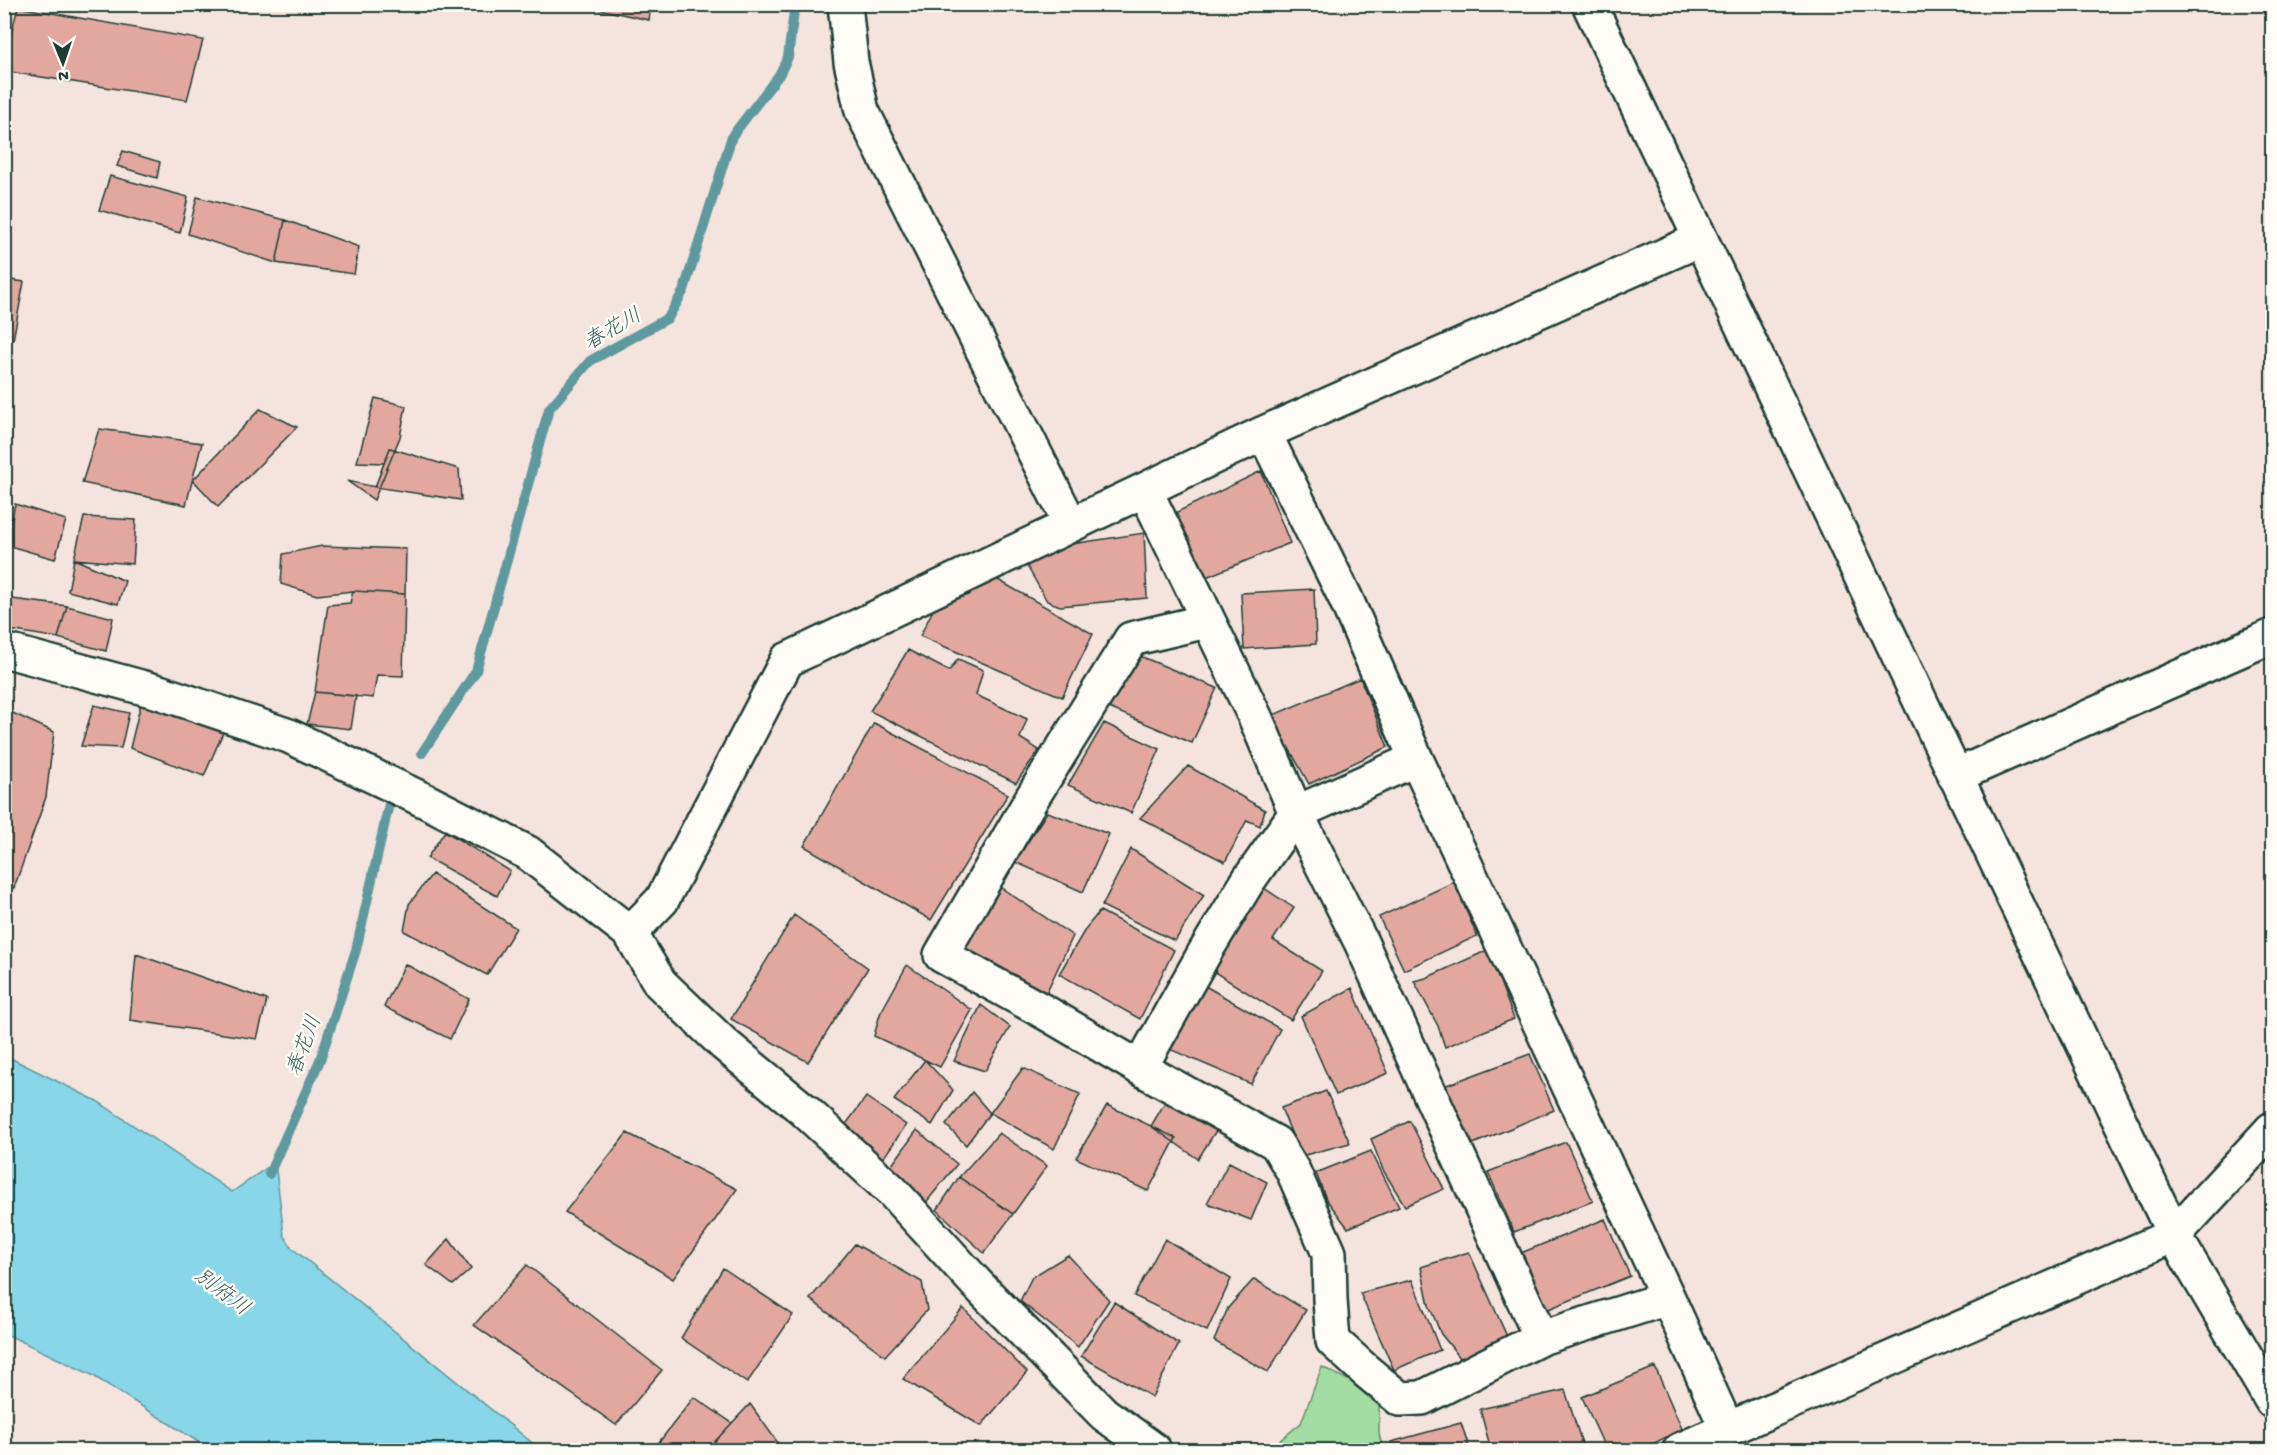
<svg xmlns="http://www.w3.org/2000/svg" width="2277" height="1455" font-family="'Gochi Hand','Klee One',sans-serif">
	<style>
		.green { fill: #a3dda3; stroke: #618d6c; stroke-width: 1.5 }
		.water { fill: #89d6e8; stroke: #5f99a0; stroke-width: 1.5 }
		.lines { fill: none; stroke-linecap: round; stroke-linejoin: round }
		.stream { stroke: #5f99a0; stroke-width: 10 }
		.building { fill: #e2a89f; stroke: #1f3d34; stroke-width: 1.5 }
		.minor-casing { stroke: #1f3d34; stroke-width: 38 }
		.tertiary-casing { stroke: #1f3d34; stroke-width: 38 }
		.minor { stroke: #fdfcf7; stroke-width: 33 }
		.tertiary { stroke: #fdfcf7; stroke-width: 33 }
		.labels { text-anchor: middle; stroke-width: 5; stroke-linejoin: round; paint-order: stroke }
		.water-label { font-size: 21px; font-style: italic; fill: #3a6361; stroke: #fdfcf7 }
	</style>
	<rect width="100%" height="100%" fill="#f5e3dd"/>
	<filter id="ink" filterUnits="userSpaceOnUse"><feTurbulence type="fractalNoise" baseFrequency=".0167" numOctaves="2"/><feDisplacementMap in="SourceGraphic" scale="12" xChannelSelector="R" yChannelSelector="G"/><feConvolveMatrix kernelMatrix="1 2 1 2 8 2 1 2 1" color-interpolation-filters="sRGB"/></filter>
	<g filter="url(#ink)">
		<path class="green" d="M1322 1367 1348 1380 1366 1371 1379 1400V1434L1383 1450H1268L1301 1423Z"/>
		<path class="water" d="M4 1055 97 1101 232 1192 275 1162 284 1235 292 1248 541 1450H211L92 1375 6 1334Z"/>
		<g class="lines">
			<path class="stream" d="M422 753 476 671 549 409 590 361 668 318 684 290 732 136 779 75 788 57 795 4
				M269 1174 320 1060 356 950 389 804"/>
		</g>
		<path class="building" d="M576 4H651L649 20Z
			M18 7 203 40 187 100 4 71V60Z
			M123 151 160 162 157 178 117 166Z
			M110 176 188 197 180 233 99 210Z
			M197 197 285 220 276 263 188 234Z
			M285 220 359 247 354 274 276 263Z
			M4 279 24 282 13 340 4 337Z
			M375 398 406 406 400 437 374 500 347 481 375 487 384 463 357 462Z
			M260 409 297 427 218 507 193 480Z
			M99 429 202 443 186 505 82 483Z
			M390 448 459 469 461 500 375 487Z
			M1261 471 1290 543 1206 577 1175 513Z
			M15 504 66 520 55 559 6 545Z
			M84 517 136 520 133 564 74 559Z
			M1144 533 1147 598 1060 606 1047 601 1027 566 1052 547Z
			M322 546 406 549 405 594 353 591 317 595 281 584 283 554Z
			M74 559 125 581 118 604 68 591Z
			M991 576 1093 634 1062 697 920 636 935 606 969 595Z
			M1314 589 1316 644 1244 649 1241 593Z
			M353 591 405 594 403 676 377 675 373 698 315 692 328 605 350 603Z
			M4 598 67 606 58 638 4 629Z
			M67 606 113 618 106 651 58 638Z
			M908 650 949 671 958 659 983 670 976 695 1027 719 1020 738 1039 750 1016 783 870 711Z
			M1135 654 1217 688 1192 743 1104 706Z
			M1360 678 1388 747 1309 784 1271 716Z
			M315 692 356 696 351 729 307 724Z
			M141 703 225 728 204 776 130 748Z
			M94 705 129 713 121 748 81 746Z
			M4 709 54 732 46 797 14 888H4Z
			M874 723 1008 794 931 920 804 846Z
			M1104 723 1160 749 1131 813 1068 785Z
			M1188 766 1265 810 1260 826 1247 820 1225 862 1140 818Z
			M1047 812 1109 834 1083 892 1015 862Z
			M445 831 510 871 497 896 427 858Z
			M1131 849 1204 895 1175 941 1102 906Z
			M432 874 516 928 487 975 404 931 409 904Z
			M1454 882 1477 936 1404 970 1379 917Z
			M1258 884 1294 908 1273 940 1322 971 1291 1020 1208 968Z
			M997 885 1073 936 1046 993 959 947Z
			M1100 911 1174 950 1140 1019 1059 974 1086 928Z
			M794 915 868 968 808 1062 731 1019Z
			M1488 950 1514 1019 1445 1047 1438 1026 1414 981 1426 978Z
			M136 954 267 1000 257 1039 130 1020Z
			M405 964 469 999 450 1039 384 1007Z
			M907 965 972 1010 940 1067 874 1036 880 1014Z
			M1200 983 1280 1029 1251 1084 1167 1048Z
			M1352 988 1388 1073 1336 1095 1301 1016Z
			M981 1005 1010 1027 985 1071 954 1061Z
			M1530 1054 1554 1110 1473 1144 1444 1086Z
			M925 1060 953 1090 932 1125 894 1100Z
			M1023 1068 1080 1094 1054 1149 990 1113Z
			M1174 1087 1221 1123 1198 1159 1151 1126Z
			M1326 1091 1350 1143 1301 1156 1281 1108Z
			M972 1092 990 1113 966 1145 946 1125Z
			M866 1097 906 1125 880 1163 841 1131Z
			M1107 1105 1176 1138 1148 1191 1076 1158Z
			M1410 1121 1444 1189 1405 1206 1383 1170 1371 1139Z
			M917 1130 957 1164 924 1205 887 1172Z
			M627 1133 737 1189 673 1279 565 1212Z
			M999 1133 1047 1166 1013 1214 959 1177Z
			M1566 1142 1593 1201 1514 1232 1488 1172Z
			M1371 1151 1399 1207 1348 1228 1326 1199 1316 1173Z
			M1229 1162 1267 1182 1251 1220 1207 1203Z
			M959 1177 1013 1214 984 1253 937 1210Z
			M1605 1219 1630 1276 1546 1310 1521 1253Z
			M449 1239 471 1269 453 1285 426 1265Z
			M1165 1239 1231 1279 1207 1331 1134 1296Z
			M855 1244 922 1282 927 1310 885 1356 810 1299Z
			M1469 1252 1509 1341 1465 1364 1441 1334 1429 1305 1421 1267Z
			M1068 1255 1109 1300 1078 1347 1020 1301 1032 1277Z
			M527 1265 662 1370 616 1425 474 1325Z
			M723 1268 793 1315 747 1383 681 1338Z
			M1254 1279 1306 1310 1268 1372 1214 1341 1228 1308Z
			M1412 1280 1440 1350 1394 1370 1360 1293Z
			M1114 1302 1179 1344 1152 1397 1081 1356Z
			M963 1308 1027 1372 981 1426 903 1379Z
			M1655 1367 1682 1429 1641 1450H1606L1582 1397Z
			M1565 1390 1584 1450H1491L1480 1409Z
			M694 1397 732 1423 707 1450H653Z
			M750 1404 783 1450H707L732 1423Z
			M1461 1423 1470 1450H1393L1391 1442Z"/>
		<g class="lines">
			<g class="minor-casing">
				<path id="minor" d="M845 4 851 62 862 111 1071 525
					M1264 433 1345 597 1416 759 1668 1298 1727 1429
					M1145 490 1256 719 1296 813 1361 942 1541 1338
					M1207 621 1131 639 1032 798 941 955 1048 1014 1140 1068 1276 1143 1293 1171 1329 1253 1330 1300 1333 1341 1366 1371 1400 1399 1422 1398 1541 1338 1668 1298
					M4 650 159 692 289 736 428 802 528 853 630 933 660 983 724 1044 804 1110 892 1191 976 1283 1104 1414 1154 1450
					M1955 776 2272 636
					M630 933 662 900 787 660 1264 433 1699 240
					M1140 1068 1205 952 1248 881 1296 813 1416 759
					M1680 1450 2174 1235 2272 1129"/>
			</g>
			<g class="tertiary-casing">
				<path id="tertiary" d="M1589 4 2174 1235 2272 1401"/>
			</g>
			<use href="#minor" class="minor"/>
			<use href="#tertiary" class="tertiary"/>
		</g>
	</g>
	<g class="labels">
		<g class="water-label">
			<text transform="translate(612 328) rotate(-30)" y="7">春花川</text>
			<text transform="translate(303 1045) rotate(-69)" y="7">春花川</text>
			<text transform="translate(223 1291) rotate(37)" y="7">別府川</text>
		</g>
	</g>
	<rect width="2277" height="1455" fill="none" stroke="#fdfcf7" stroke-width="24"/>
	<rect x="12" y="12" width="2253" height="1431" fill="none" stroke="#1f3d34" stroke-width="2" filter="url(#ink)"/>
	<g transform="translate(63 63) rotate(178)" stroke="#fdfcf7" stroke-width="4.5" paint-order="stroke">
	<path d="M0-4.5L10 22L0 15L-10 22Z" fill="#1f3d34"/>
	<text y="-9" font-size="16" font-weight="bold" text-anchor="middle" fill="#1f3d34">N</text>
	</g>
</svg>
